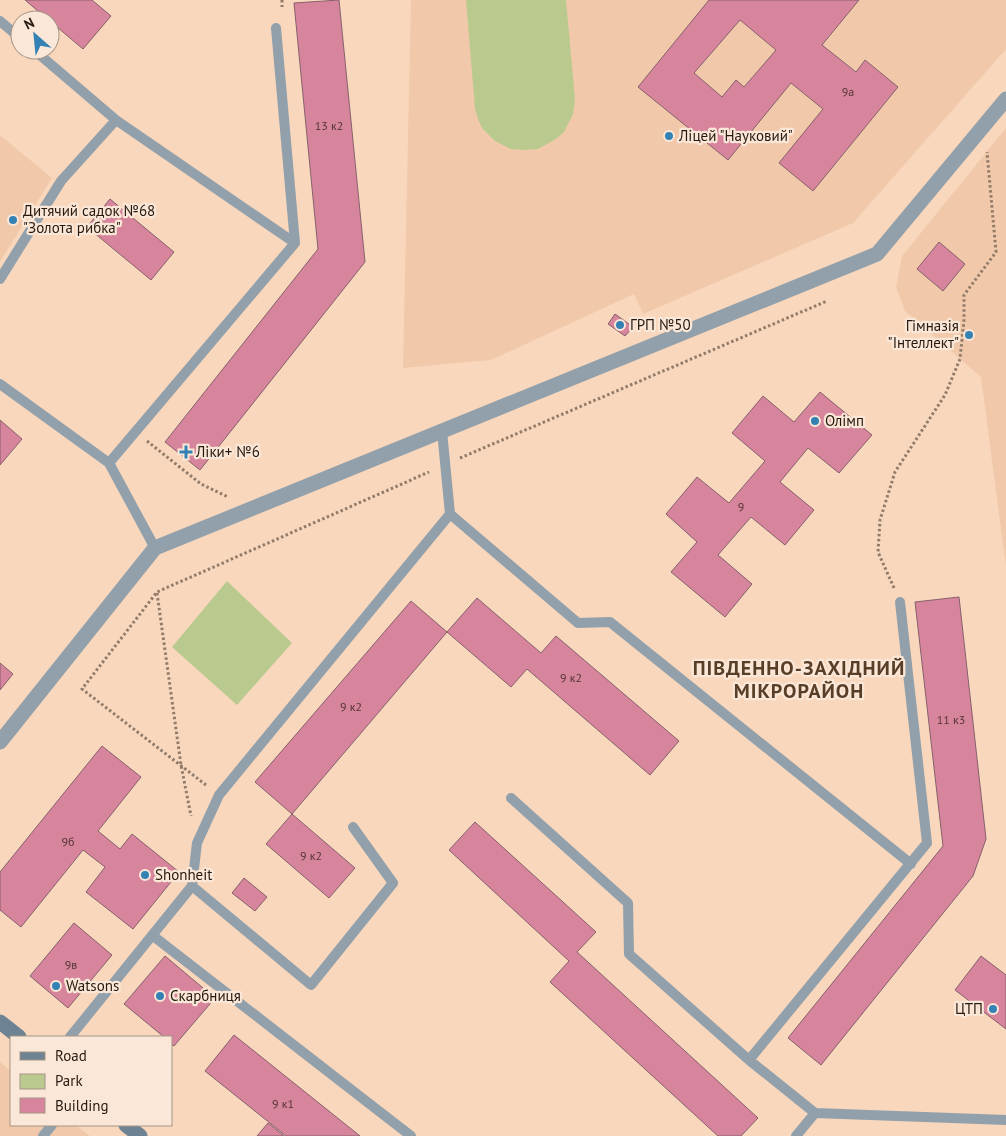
<svg xmlns="http://www.w3.org/2000/svg" width="1006" height="1136" font-family="'PT Sans',sans-serif">
	<style>
		.built { fill: #f1c9aa }
		.green { fill: #baca8f }
		.building { fill: #d7859d; stroke: #86606b; fill-rule: evenodd }
		.lines { fill: none; stroke-linecap: round; stroke-linejoin: round }
		.path { stroke: #927b69; stroke-width: 3; stroke-dasharray: 2.5 2.5; stroke-linecap: butt }
		.service { stroke: #92a0ab; stroke-width: 10 }
		.minor { stroke: #92a0ab; stroke-width: 15 }
		.secondary { stroke: #6d8292; stroke-width: 15 }
		.poi-dot { fill: #3482b4; stroke: #fbe7d7; stroke-width: 2 }
		.labels { text-anchor: middle; stroke-width: 4.5; stroke-linejoin: round; paint-order: stroke }
		.number-label { font-size: 12px; fill: #523433 }
		.poi-label { font-size: 15px; fill: #251910; stroke: #fbe7d7; text-anchor: start }
		.district-label { font-size: 20px; font-weight: bold; letter-spacing: 1px; fill: #583e27; stroke: #fbe7d7 }
	</style>
	<rect width="100%" height="100%" fill="#f8d7bc"/>
	<path class="built" d="M411 0H1006V49L853 223 643 314 634 294 491 360 403 368Z
		M1006 128V567L981 377 905 311 896 287 902 256Z
		M0 135 52 178 0 262Z
		M0 1062 11 1071V1125H76L90 1136H0Z"/>
	<path class="green" d="M466 0H566L575 99 573 114 564 132 556 139 538 149 524 150 511 149 495 141 482 128 478 119 475 109Z
		M227 581 292 643 237 705 172 647Z"/>
	<path class="building" d="M25 0H92L111 16 83 49Z
		M339 0 365 262 200 470 165 442 318 249 294 3Z
		M709 0H859L822 45 856 72 865 60 898 87 813 191 779 163 823 109 791 83 728 160 638 87ZM740 20 776 50 744 87 736 80 722 97 694 73Z
		M110 199 174 252 151 280 87 227Z
		M939 242 965 264 943 291 917 269Z
		M615 314 633 327 625 336 608 324Z
		M820 392 872 435 839 473 808 448 780 482 814 510 785 545 751 517 718 555 752 584 725 617 671 572 697 542 666 514 697 477 729 503 765 461 732 433 763 396 794 422Z
		M0 420 22 439 0 465Z
		M959 597 986 839 973 876 821 1065 788 1038 943 846 915 602Z
		M477 598 541 653 556 636 679 741 650 775 527 669 511 687 447 632Z
		M411 601 447 632 292 814 255 782Z
		M0 663 13 674 0 690Z
		M102 746 141 777 98 831 120 849 132 834 179 872 133 929 86 892 105 867 83 850 21 927 0 910V872Z
		M292 814 355 868 329 898 266 844Z
		M475 822 596 932 577 952 758 1118 741 1136H718L550 982 569 961 449 850Z
		M244 878 267 897 255 911 232 893Z
		M74 923 112 955 68 1008 30 976Z
		M165 956 215 998 174 1046 171 1044V1037H164L124 1004Z
		M981 956 1006 975V1029L955 990Z
		M234 1035 360 1136H286L205 1071Z
		M268 1123 284 1136H257Z"/>
	<g class="lines">
		<path class="path" d="M282 0V7
			M147 441 201 484 228 497
			M460 458 827 301
			M894 588 878 552 880 520 895 472 945 395 960 359 964 320V295L996 252 987 152
			M157 593 181 765 191 816
			M206 785 82 689 157 592 429 472"/>
		<path class="service" d="M0 21 20 38
			M34 50 116 120 295 243
			M0 279 61 181 116 120
			M0 384 109 463
			M442 431 450 514 578 623 610 622 911 864
			M155 548 109 463 295 243 276 28
			M900 602 927 843 749 1060 815 1113 1006 1120
			M511 798 628 903 629 954 749 1060
			M192 886 311 985 393 883 353 827
			M152 935 411 1136
			M70 1037 192 886 197 843 219 795 450 514
			M43 1136 52 1125
			M796 1136 815 1113"/>
		<path class="minor" d="M0 742 155 548 877 254 1006 99"/>
		<path class="secondary" d="M0 1022 19 1037
			M126 1125 140 1136"/>
	</g>
	<g class="poi-dot">
		<circle cx="669" cy="136" r="5"/>
		<circle cx="13" cy="220" r="5"/>
		<circle cx="620" cy="325" r="5"/>
		<circle cx="969" cy="335" r="5"/>
		<circle cx="815" cy="421" r="5"/>
		<path d="M183.5 444.5h5v5h5v5h-5v5h-5v-5h-5v-5h5z"/>
		<circle cx="145" cy="875" r="5"/>
		<circle cx="56" cy="986" r="5"/>
		<circle cx="160" cy="996" r="5"/>
		<circle cx="993" cy="1009" r="5"/>
	</g>
	<g class="labels">
		<g class="number-label">
			<text x="848" y="96">9а</text>
			<text x="329" y="130">13 к2</text>
			<text x="741" y="511">9</text>
			<text x="571" y="682">9 к2</text>
			<text x="351" y="711">9 к2</text>
			<text x="951" y="724">11 к3</text>
			<text x="68" y="846">9б</text>
			<text x="311" y="860">9 к2</text>
			<text x="71" y="969">9в</text>
			<text x="283" y="1108">9 к1</text>
		</g>
		<g class="poi-label">
			<text x="679" y="141">Ліцей "Науковий"</text>
			<text x="23" y="216">Дитячий садок №68<tspan x="23" dy="17">"Золота рибка"</tspan></text>
			<text x="630" y="330">ГРП №50</text>
			<text x="959" y="331" text-anchor="end">Гімназія<tspan x="959" dy="17">"Інтеллект"</tspan></text>
			<text x="825" y="426">Олімп</text>
			<text x="196" y="457">Ліки+ №6</text>
			<text x="155" y="880">Shonheit</text>
			<text x="66" y="991">Watsons</text>
			<text x="170" y="1001">Скарбниця</text>
			<text x="983" y="1014" text-anchor="end">ЦТП</text>
		</g>
		<g class="district-label">
			<text x="799" y="675">ПІВДЕННО-ЗАХІДНИЙ<tspan x="799" dy="23">МІКРОРАЙОН</tspan></text>
		</g>
	</g>
	<rect x="10" y="1036" width="162" height="90" fill="#fbe7d7" stroke="#a59587"/>
	<rect x="20" y="1052" width="25" height="8" fill="#6d8292" stroke="#a59587"/>
	<text x="55" y="1061" font-size="15" fill="#251910">Road</text>
	<rect x="20" y="1074" width="25" height="15" fill="#baca8f" stroke="#a59587"/>
	<text x="55" y="1086" font-size="15" fill="#251910">Park</text>
	<rect x="20" y="1098" width="25" height="15" fill="#d7859d" stroke="#a59587"/>
	<text x="55" y="1111" font-size="15" fill="#251910">Building</text>
	<g transform="translate(35 35) rotate(333)"><circle r="24" fill="#fbe7d7" stroke="#a59587"/>
	<path d="M0-4L9 19L0 12L-9 19Z" fill="#3482b4"/>
	<text y="-8" font-size="14" font-weight="bold" text-anchor="middle" fill="#251910">N</text>
	</g>
</svg>
